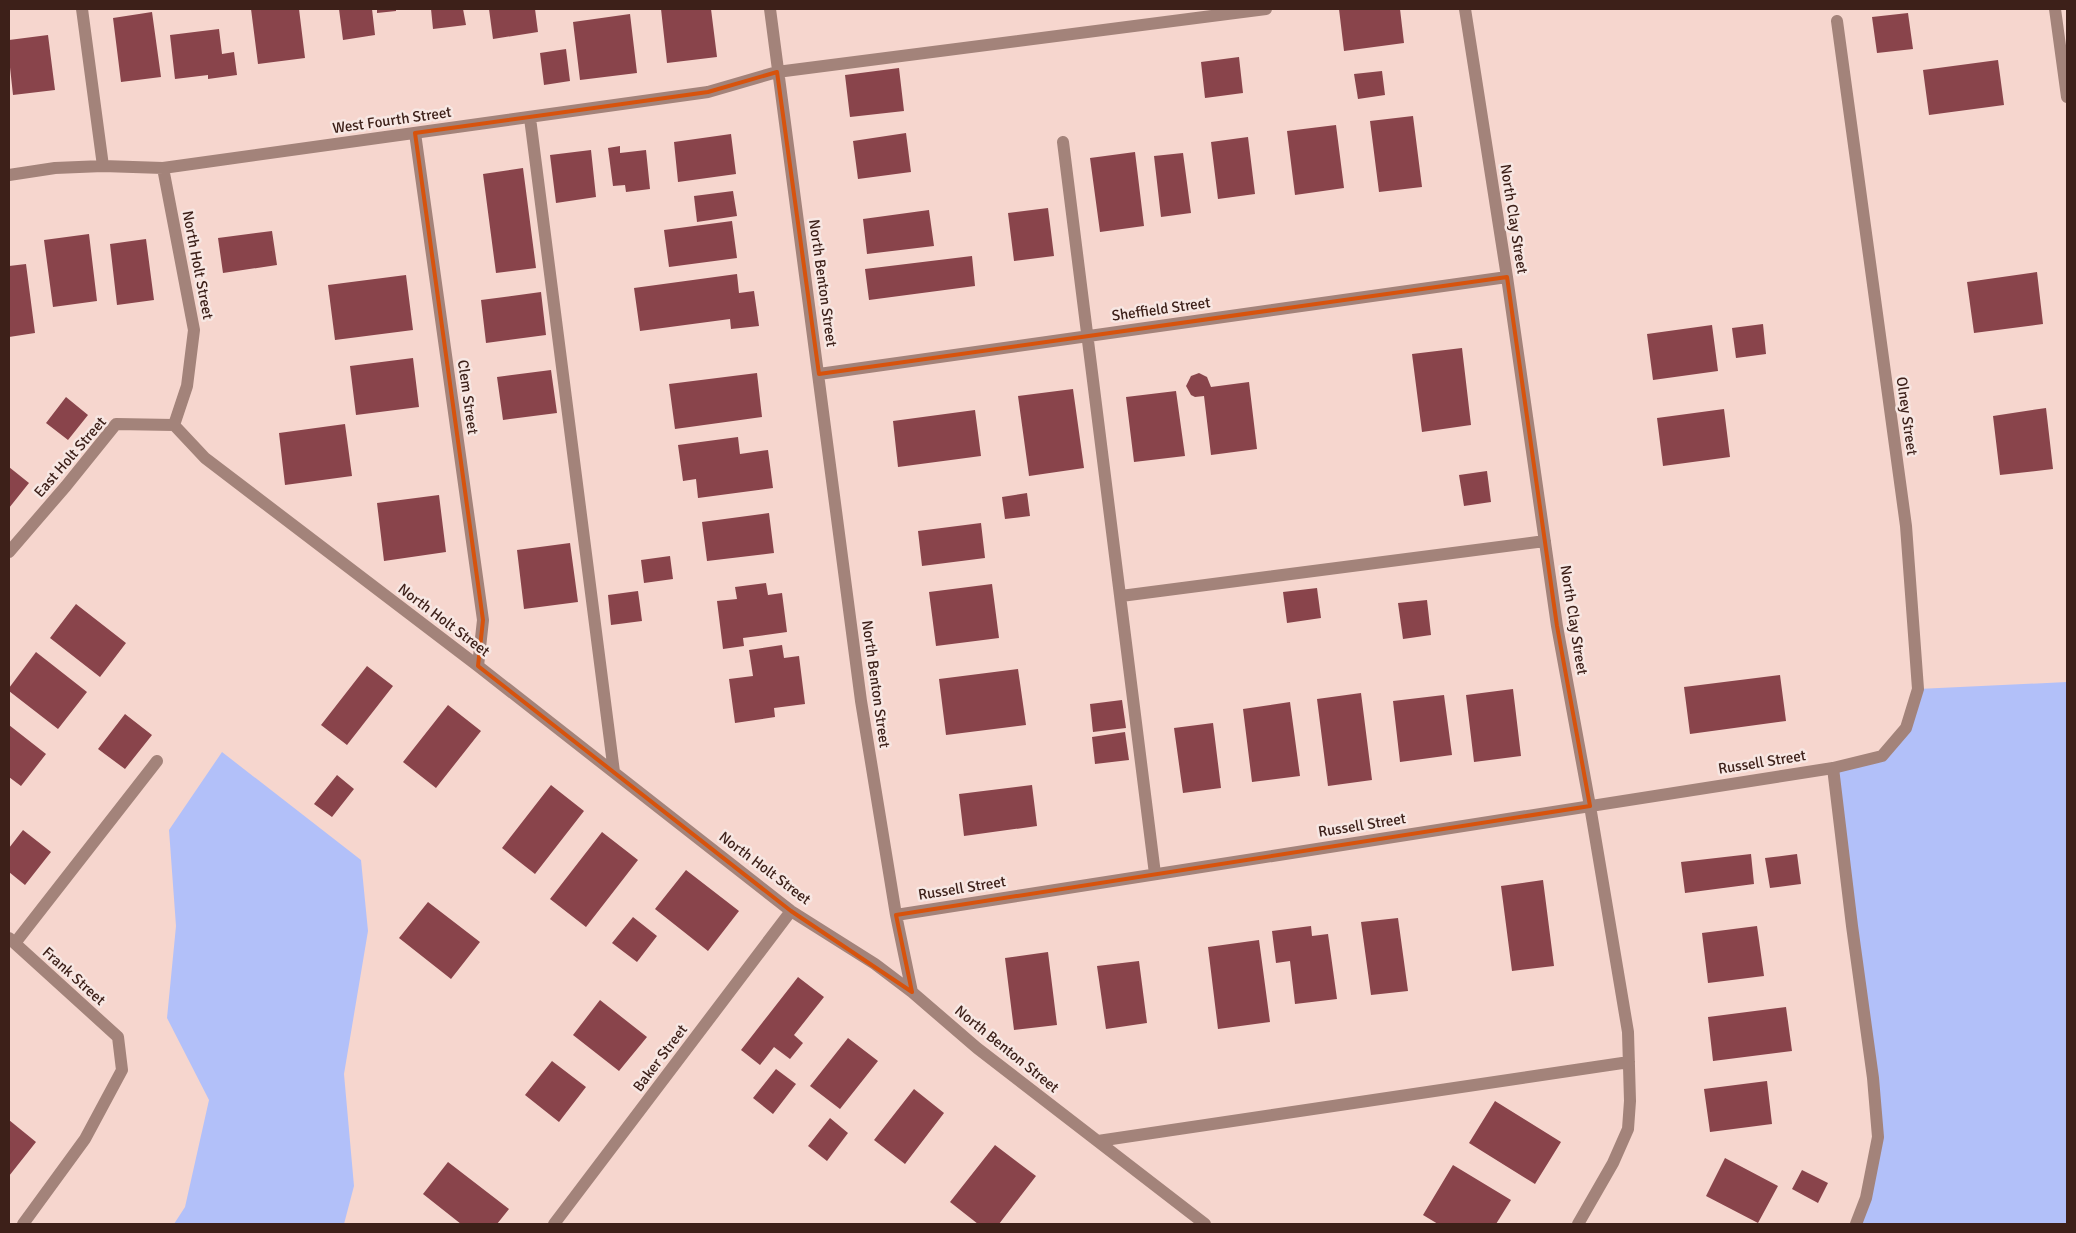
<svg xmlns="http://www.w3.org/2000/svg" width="2076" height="1233" font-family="Signika,sans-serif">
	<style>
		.green { fill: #b2c0f9 }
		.building { fill: #89444b }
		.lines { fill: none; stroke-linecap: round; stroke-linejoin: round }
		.minor { stroke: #a3837a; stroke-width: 12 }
		.marked { fill: none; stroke: #d7530d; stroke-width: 4; stroke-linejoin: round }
		.labels { text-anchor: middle; stroke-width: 5; stroke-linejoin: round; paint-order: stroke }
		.street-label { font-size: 15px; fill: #3d2019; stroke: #f7e7e3 }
	</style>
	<rect width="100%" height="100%" fill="#f6d6ce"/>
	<path class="green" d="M2067 682V1224H1856L1878 1137 1833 768 1882 756 1906 728 1918 689Z
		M222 752 361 860 368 931 344 1074 354 1186 344 1224H174L185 1207 209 1100 167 1018 176 926 169 830Z"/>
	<path class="building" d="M251 9H299L305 58 258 64Z
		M339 9H372L375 35 343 40Z
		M377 9H396V11L377 13Z
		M431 9H463L466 25 433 29Z
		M489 9H535L538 32 493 39Z
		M661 9H711L717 57 667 63Z
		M1339 9H1400L1404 43 1344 51Z
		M152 12 161 77 121 82 113 18Z
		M1908 13 1913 49 1877 53 1872 17Z
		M630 14 637 73 580 80 573 22Z
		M219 29 222 54 234 52 237 75 208 79V75L175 79 170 35Z
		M48 35 55 90 13 95 9 58V40Z
		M566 49 570 81 544 85 540 53Z
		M1239 57 1243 93 1205 98 1201 62Z
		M1998 60 2004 105 1929 115 1923 70Z
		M899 68 904 111 850 117 845 75Z
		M1382 71 1385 95 1358 99 1354 74Z
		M1413 116 1422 187 1379 192 1370 121Z
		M1336 125 1344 188 1295 195 1287 131Z
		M906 133 911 172 858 179 853 141Z
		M731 134 736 174 678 182 674 142Z
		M1248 137 1255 194 1218 199 1211 142Z
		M620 146V153L646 150 650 189 626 192 625 185 613 186 608 148Z
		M591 150 596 197 556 203 550 155Z
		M1135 152 1144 226 1100 232 1090 158Z
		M1183 153 1191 213 1161 217 1154 156Z
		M523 168 536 268 496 273 483 174Z
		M733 191 737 216 697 222 694 196Z
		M1048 208 1054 256 1014 261 1008 213Z
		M929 210 934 246 867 254 863 219Z
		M732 221 737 258 669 267 664 230Z
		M272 231 277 265 223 273 218 238Z
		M89 234 97 301 53 307 44 240Z
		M146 239 154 300 117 305 110 244Z
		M972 256 975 286 869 300 865 269Z
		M26 264 35 333 9 337V266Z
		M2037 272 2043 324 1974 333 1967 282Z
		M737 274 739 293 754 291 759 326 731 329 730 319 640 331 634 288Z
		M406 275 413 330 335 340 328 285Z
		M541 292 546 335 486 343 481 300Z
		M1763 324 1766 354 1736 358 1732 328Z
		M1712 325 1718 371 1653 380 1647 334Z
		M1462 348 1471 425 1422 432 1412 354Z
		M413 358 419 407 356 415 350 366Z
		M551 370 557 413 503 420 497 377Z
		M757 373 762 417 675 429 669 384Z
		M1199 373 1207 377 1211 387 1249 382 1257 449 1211 455 1204 396 1195 397 1191 395 1186 386 1191 376Z
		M1073 389 1084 468 1029 476 1018 396Z
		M1176 391 1185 456 1134 462 1126 397Z
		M66 397 88 415 68 440 46 423Z
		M2046 408 2053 469 2000 475 1993 416Z
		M1724 409 1730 457 1663 466 1657 418Z
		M975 410 981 456 898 467 893 421Z
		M345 424 352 476 285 485 279 433Z
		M738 437 740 454 768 450 773 488 698 498 696 479 683 481 678 445Z
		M9 467 29 483 9 508Z
		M1487 471 1491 502 1464 506 1459 475Z
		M1027 493 1030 516 1005 519 1002 497Z
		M439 495 446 552 384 561 377 503Z
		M769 513 774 553 707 561 702 522Z
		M981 523 985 558 922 566 918 531Z
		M570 543 578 602 524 609 517 550Z
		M670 556 673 579 644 583 641 560Z
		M766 583 768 595 782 593 787 632 743 638 744 646 723 649 717 601 737 599 735 587Z
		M992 584 999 638 936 646 929 592Z
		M1317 588 1321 618 1287 623 1283 592Z
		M638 591 642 621 611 625 608 595Z
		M1427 600 1431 635 1403 639 1398 603Z
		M76 604 126 643 100 677 50 638Z
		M782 645 784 658 799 656 805 704 774 708 775 717 735 723 729 679 753 676 749 650Z
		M36 652 87 692 58 729 9 691V688Z
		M367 666 393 686 347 745 321 725Z
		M1018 669 1026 725 946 735 939 679Z
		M1780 675 1786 721 1690 734 1684 687Z
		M1513 689 1521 756 1474 762 1466 695Z
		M1361 693 1372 780 1328 786 1317 699Z
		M1444 695 1452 755 1400 762 1393 701Z
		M1122 700 1126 728 1093 732 1090 704Z
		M1290 702 1300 776 1252 782 1243 709Z
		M448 705 481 731 436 788 403 762Z
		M125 714 152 735 125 769 98 749Z
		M1213 723 1221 788 1183 793 1174 728Z
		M9 725 46 754 21 786 9 777Z
		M1125 732 1129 760 1095 764 1092 737Z
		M337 775 354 789 332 817 314 804Z
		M551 785 584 811 535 874 502 848Z
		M1032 785 1037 826 964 836 959 794Z
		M23 830 51 852 25 885 9 872V848Z
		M602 832 638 860 586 927 550 899Z
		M1751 854 1754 884 1685 893 1681 862Z
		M1797 854 1801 884 1770 888 1765 858Z
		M686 870 739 911 708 951 655 909Z
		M1543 880 1554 966 1512 971 1501 886Z
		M428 902 480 942 451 979 399 938Z
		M633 917 657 936 637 962 612 943Z
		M1398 918 1408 991 1371 995 1361 922Z
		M1311 926 1312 936 1328 934 1337 999 1295 1004 1290 961 1276 963 1272 931Z
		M1757 926 1764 976 1708 983 1702 933Z
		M1259 940 1270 1022 1218 1029 1208 947Z
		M1048 952 1057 1025 1014 1030 1005 958Z
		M1139 961 1147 1023 1106 1029 1097 966Z
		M798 977 824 997 794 1035 803 1043 790 1059 774 1047 760 1065 741 1050Z
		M600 1000 647 1037 619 1071 573 1035Z
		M1786 1007 1792 1051 1713 1061 1708 1017Z
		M848 1038 878 1061 840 1109 810 1086Z
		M552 1061 586 1087 559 1122 525 1095Z
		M776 1069 796 1084 773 1114 753 1098Z
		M1767 1081 1772 1124 1710 1132 1704 1089Z
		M914 1089 944 1113 905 1164 874 1140Z
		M1495 1101 1561 1142 1535 1184 1469 1143Z
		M830 1118 848 1133 827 1161 808 1146Z
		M9 1120 36 1142 9 1176Z
		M995 1145 1036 1176 999 1224H978L950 1202Z
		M1725 1158 1778 1186 1758 1223 1706 1196Z
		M448 1162 509 1209 497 1224H461L423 1194Z
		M1453 1165 1511 1200 1496 1224H1438L1423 1215Z
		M1802 1170 1828 1183 1818 1203 1792 1189Z"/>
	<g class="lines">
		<path class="minor" d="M82 9 103 166
			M770 9 861 701 896 915 912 992 977 1048 1205 1224
			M1465 9 1507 277 1557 626 1590 806 1628 1032 1630 1101 1628 1129 1613 1163 1578 1224
			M2055 9 2067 97
			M530 118 614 772
			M415 133 483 620 478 666
			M1063 142 1155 874
			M163 168 194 330 187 386 174 425
			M9 175 55 168 103 166 163 168 708 92 777 72 1266 9
			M819 374 1507 277
			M174 425 205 458 478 666 791 911 875 964 912 992
			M9 552 66 486 116 424 174 425
			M1121 596 1545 541
			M1833 768 1852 926 1873 1078 1878 1137 1866 1198 1856 1224
			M896 915 1833 768 1882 756 1906 728 1918 689 1906 526 1837 21
			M9 938 118 1037 122 1070 85 1139 23 1224
			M15 943 157 761
			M1098 1141 1629 1062
			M554 1224 791 911"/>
	</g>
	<path class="marked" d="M777 72 819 374 1507 277 1557 626 1590 806 896 915 912 992 791 911 478 666 483 620 415 133 708 92Z"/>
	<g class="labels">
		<g class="street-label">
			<text transform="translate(392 120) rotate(-8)" y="5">West Fourth Street</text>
			<text transform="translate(1514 219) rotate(81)" y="5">North Clay Street</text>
			<text transform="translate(198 265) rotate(79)" y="5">North Holt Street</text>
			<text transform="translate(823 283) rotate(82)" y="5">North Benton Street</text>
			<text transform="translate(1161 309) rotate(-8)" y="5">Sheffield Street</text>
			<text transform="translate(468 397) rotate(82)" y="5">Clem Street</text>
			<text transform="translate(1907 416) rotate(82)" y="5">Olney Street</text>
			<text transform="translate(70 457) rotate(-49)" y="5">East Holt Street</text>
			<text transform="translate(444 620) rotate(37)" y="5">North Holt Street</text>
			<text transform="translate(1574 620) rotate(81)" y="5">North Clay Street</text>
			<text transform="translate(876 684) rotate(82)" y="5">North Benton Street</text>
			<text transform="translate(1762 762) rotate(-9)" y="5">Russell Street</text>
			<text transform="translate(1362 825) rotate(-9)" y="5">Russell Street</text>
			<text transform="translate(765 868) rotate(37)" y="5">North Holt Street</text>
			<text transform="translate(962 888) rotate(-9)" y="5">Russell Street</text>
			<text transform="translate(74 976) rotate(42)" y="5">Frank Street</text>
			<text transform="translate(1007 1049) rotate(39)" y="5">North Benton Street</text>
			<text transform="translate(660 1058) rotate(-53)" y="5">Baker Street</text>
		</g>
	</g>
	<rect width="2076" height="1233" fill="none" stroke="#3d2019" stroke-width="20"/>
</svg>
